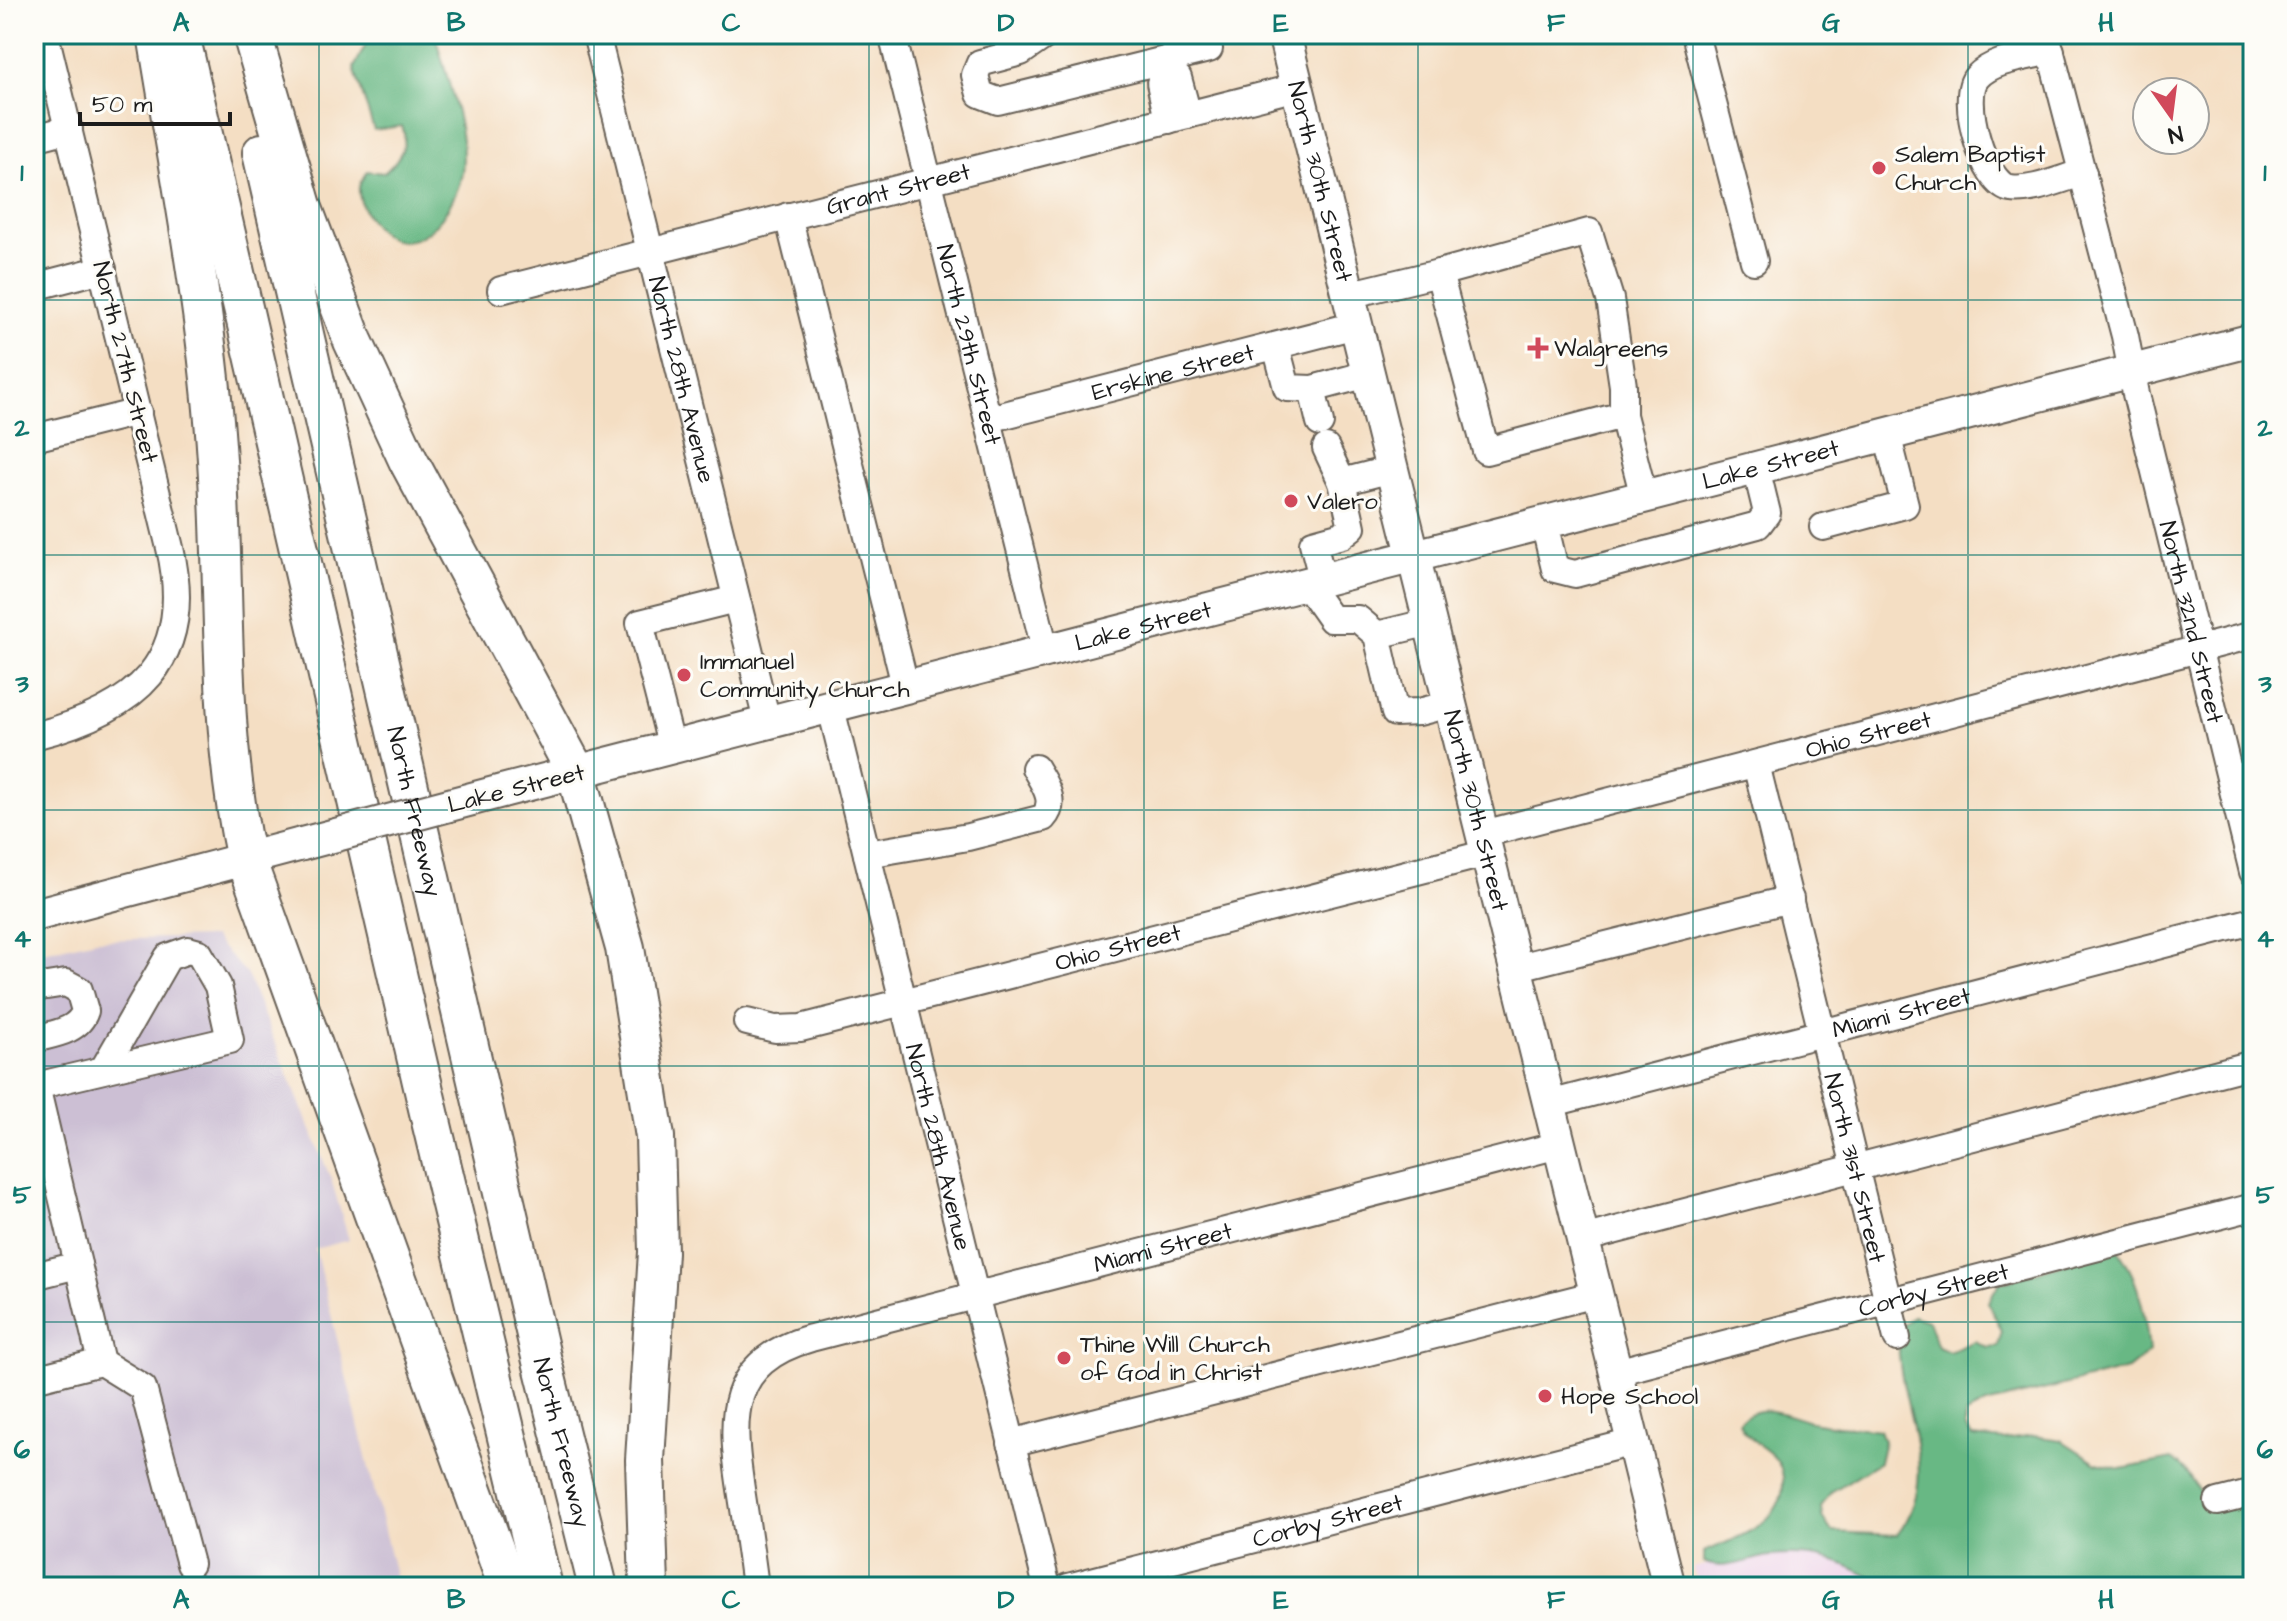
<svg xmlns="http://www.w3.org/2000/svg" width="2287" height="1621" font-family="'Architects Daughter',sans-serif">
	<style>
		.built { fill: #edd1e9 }
		.industrial { fill: #ccbfd4 }
		.forest { fill: #67b884; stroke: #426a50; stroke-width: 2 }
		.lines { fill: none; stroke-linecap: round; stroke-linejoin: round }
		.minor-casing { stroke: #686056; stroke-width: 30 }
		.major-casing { stroke: #686056; stroke-width: 36 }
		.highway-casing { stroke: #686056; stroke-width: 42 }
		.minor { stroke: #fff; stroke-width: 26 }
		.major { stroke: #fff; stroke-width: 32 }
		.highway { stroke: #fff; stroke-width: 38 }
		.major-bridge-casing { stroke: #686056; stroke-width: 36; stroke-linecap: butt }
		.major-bridge { stroke: #fff; stroke-width: 32 }
		.grid { fill: none; stroke: #0f766e; stroke-width: 2; stroke-opacity: 0.55 }
		.poi-dot { fill: #d1495b; stroke: #fdfcf7; stroke-width: 3 }
		.labels { text-anchor: middle; stroke-width: 6; stroke-linejoin: round; paint-order: stroke }
		.poi-label { font-size: 24px; fill: #1c1c1c; stroke: #fdfcf7; text-anchor: start }
		.street-label { font-size: 24px; fill: #1c1c1c; stroke: #fdfcf7 }
		.neatline { fill: none; stroke: #0f766e; stroke-width: 3 }
		.grid-label { font-size: 26px; text-anchor: middle; font-weight: bold; fill: #0f766e }
	</style>
	<rect width="100%" height="100%" fill="#fdfcf7"/>
	<filter id="ink" filterUnits="userSpaceOnUse"><feTurbulence type="fractalNoise" baseFrequency=".0125" numOctaves="2"/><feDisplacementMap in="SourceGraphic" scale="16" xChannelSelector="R" yChannelSelector="G"/><feConvolveMatrix kernelMatrix="1 2 1 2 8 2 1 2 1" color-interpolation-filters="sRGB"/></filter>
	<filter id="wash" filterUnits="userSpaceOnUse"><feTurbulence type="fractalNoise" baseFrequency=".006" numOctaves="4" result="noise"/><feDisplacementMap in="SourceGraphic" scale="32" xChannelSelector="R" yChannelSelector="G"/><feGaussianBlur stdDeviation="1.8" result="paint"/><feColorMatrix in="noise" values="0 0 0 0 0 0 0 0 0 0 0 0 0 0 0 0 0 1.4 0 .05"/><feComposite in="paint" operator="in"/></filter>
	<g filter="url(#wash)">
		<rect width="100%" height="100%" fill="#f4dec3"/>
		<path class="built" d="M1810 1540 1954 1587H1699L1694 1568Z"/>
		<path class="industrial" d="M213 937 247 975 331 1179 349 1240 315 1249 398 1587H34V954L96 940Z"/>
		<path class="forest" d="M371 34H435C445 76 468 129 462 172 458 199 433 242 401 241 379 240 357 208 359 187 360 182 365 175 367 171L384 173C398 161 410 145 402 126L374 130 354 68Z
			M2116 1248C2139 1274 2146 1317 2149 1352L2128 1369 1986 1404 1966 1414 1965 1427 1972 1437 2003 1440 2034 1436 2061 1440 2097 1463 2121 1469 2172 1459C2207 1482 2193 1519 2253 1505V1587H1887C1846 1562 1820 1551 1770 1556 1749 1559 1723 1572 1704 1562V1552C1736 1538 1782 1525 1783 1484 1784 1475 1780 1463 1773 1456 1761 1444 1744 1438 1739 1422 1762 1398 1789 1418 1816 1423 1837 1427 1859 1427 1880 1430L1884 1441 1879 1462 1831 1492 1821 1507 1822 1517 1832 1532 1897 1535C1948 1470 1892 1401 1899 1329L1913 1316 1928 1321 1938 1347 1949 1352 1975 1341 1987 1347 1998 1346 2002 1331 1988 1302 1999 1283Z"/>
	</g>
	<g filter="url(#ink)">
		<g class="lines">
			<g class="minor-casing">
				<g id="minor">
					<path id="s1" d="M596 34 768 725"/>
					<path id="s2" d="M892 34 1046 653"/>
					<path d="M1047 34 1021 52 980 63 975 75 980 94 998 101 1209 49 1206 34"/>
					<path d="M1695 34 1754 261"/>
					<path id="s3" d="M2046 34 2125 336 2136 394 2253 872"/>
					<path d="M2051 51C2028 57 1993 59 1977 77 1959 97 1983 185 2011 189 2033 192 2062 178 2083 173"/>
					<path d="M1168 120 1160 83 1166 71 1178 78 1188 115"/>
					<path d="M34 138 69 129"/>
					<path d="M788 216 906 689"/>
					<path d="M34 287 103 269"/>
					<path id="s4" d="M501 290 1297 87"/>
					<path d="M1348 295 1439 273"/>
					<path d="M1276 346 1287 388 1312 389"/>
					<path d="M1623 415 1486 451 1439 273 1589 232 1610 299 1623 386V415L1644 497"/>
					<path id="s5" d="M989 419 1356 325"/>
					<path d="M1320 423 1312 389 1368 374"/>
					<path d="M34 438 138 412"/>
					<path d="M1326 448 1342 482 1392 469"/>
					<path d="M1544 523 1555 569 1575 574 1758 525 1767 513 1756 468"/>
					<path d="M1823 527 1905 505 1887 434"/>
					<path d="M1323 581 1313 543 1342 535 1352 527 1342 482"/>
					<path d="M1307 585 1331 619H1358L1377 635 1395 713 1419 712 1450 704"/>
					<path d="M1377 635 1430 622"/>
					<path id="s6" d="M831 708 1047 1587"/>
					<path d="M34 736C136 710 196 662 170 548L45 34"/>
					<path d="M672 748 640 623 736 599"/>
					<path id="s7" d="M1756 764 1897 1338"/>
					<path id="s8" d="M1483 834 2253 635"/>
					<path d="M867 854 968 837 1043 818C1058 802 1044 784 1035 768"/>
					<path d="M1515 968 1790 899"/>
					<path d="M34 988 66 983 79 990 85 1011C78 1032 52 1034 34 1039"/>
					<path id="s9" d="M747 1022 775 1029 801 1028 1488 853"/>
					<path id="s10" d="M1549 1104 2253 921"/>
					<path d="M1582 1239 2253 1064"/>
					<path d="M34 1276 78 1265"/>
					<path d="M101 1362 36 1086 230 1040 218 986 199 953 188 950 168 957 103 1070"/>
					<path id="s11" d="M1616 1372 2253 1207"/>
					<path d="M34 1379 101 1362 143 1388 190 1564"/>
					<path d="M1011 1443 1596 1294"/>
					<path d="M2218 1502 2253 1493"/>
					<path id="s12" d="M755 1587C751 1554 746 1522 741 1489 730 1416 727 1362 811 1338L1559 1145"/>
					<path id="s13" d="M1068 1587 1633 1442"/>
				</g>
			</g>
			<g class="major-casing">
				<g id="major">
					<path id="s14" d="M1284 34 1669 1587"/>
					<path id="s15" d="M502 791 2253 340"/>
					<path d="M34 915 302 844"/>
				</g>
			</g>
			<g class="highway-casing">
				<g id="highway">
					<path d="M157 34C180 176 208 316 217 460 226 592 217 729 246 859L508 1587"/>
					<path d="M252 34 302 206 353 341 408 460 576 772 625 948 655 1137 658 1252 645 1460 649 1587"/>
					<path d="M183 48 431 1121 543 1587"/>
					<path id="s16" d="M262 153 542 1361 598 1587"/>
				</g>
			</g>
			<use href="#minor" class="minor"/>
			<use href="#major" class="major"/>
			<use href="#highway" class="highway"/>
			<g class="major-bridge-casing">
				<path id="major-bridge" d="M302 844 502 791"/>
			</g>
			<use href="#major-bridge" class="major-bridge"/>
		</g>
	</g>
	<path class="grid" d="M319 34V1587M594 34V1587M869 34V1587M1144 34V1587M1418 34V1587M1693 34V1587M1968 34V1587M34 300H2253M34 555H2253M34 810H2253M34 1066H2253M34 1322H2253"/>
	<g class="poi-dot">
		<circle cx="1879" cy="168" r="8"/>
		<path d="M1534 336h8v8h8v8h-8v8h-8v-8h-8v-8h8z"/>
		<circle cx="1291" cy="501" r="8"/>
		<circle cx="684" cy="675" r="8"/>
		<circle cx="1064" cy="1358" r="8"/>
		<circle cx="1545" cy="1396" r="8"/>
	</g>
	<g class="labels">
		<g class="poi-label">
			<text x="1895" y="162">Salem Baptist<tspan x="1895" dy="28">Church</tspan></text>
			<text x="1554" y="356">Walgreens</text>
			<text x="1307" y="509">Valero</text>
			<text x="700" y="669">Immanuel<tspan x="700" dy="28">Community Church</tspan></text>
			<text x="1080" y="1352">Thine Will Church<tspan x="1080" dy="28">of God in Christ</tspan></text>
			<text x="1561" y="1404">Hope School</text>
		</g>
		<g class="street-label">
			<text dy="8" stroke="none"><textPath href="#s14" startOffset="152">North 30th Street</textPath></text>
			<text dy="8" stroke="none"><textPath href="#s4" startOffset="410">Grant Street</textPath></text>
			<text dy="8" stroke="none"><textPath href="#s2" startOffset="320">North 29th Street</textPath></text>
			<text transform="translate(126 362) rotate(76)" y="8">North 27th Street</text>
			<text dy="8" stroke="none"><textPath href="#s5" startOffset="190">Erskine Street</textPath></text>
			<text dy="8" stroke="none"><textPath href="#s1" startOffset="356">North 28th Avenue</textPath></text>
			<text dy="8" stroke="none"><textPath href="#s15" startOffset="1310">Lake Street</textPath></text>
			<text dy="8" stroke="none"><textPath href="#s3" startOffset="606">North 32nd Street</textPath></text>
			<text dy="8" stroke="none"><textPath href="#s15" startOffset="662">Lake Street</textPath></text>
			<text dy="8" stroke="none"><textPath href="#s8" startOffset="398">Ohio Street</textPath></text>
			<text transform="translate(516 788) rotate(-14)" y="8">Lake Street</text>
			<text dy="8" stroke="none"><textPath href="#s14" startOffset="800">North 30th Street</textPath></text>
			<text dy="8" stroke="none"><textPath href="#s16" startOffset="676">North Freeway</textPath></text>
			<text dy="8" stroke="none"><textPath href="#s9" startOffset="382">Ohio Street</textPath></text>
			<text dy="8" stroke="none"><textPath href="#s10" startOffset="364">Miami Street</textPath></text>
			<text dy="8" stroke="none"><textPath href="#s6" startOffset="452">North 28th Avenue</textPath></text>
			<text dy="8" stroke="none"><textPath href="#s7" startOffset="416">North 31st Street</textPath></text>
			<text dy="8" stroke="none"><textPath href="#s12" startOffset="652">Miami Street</textPath></text>
			<text dy="8" stroke="none"><textPath href="#s11" startOffset="328">Corby Street</textPath></text>
			<text dy="8" stroke="none"><textPath href="#s16" startOffset="1324">North Freeway</textPath></text>
			<text dy="8" stroke="none"><textPath href="#s13" startOffset="268">Corby Street</textPath></text>
		</g>
	</g>
	<rect width="2287" height="1621" fill="none" stroke="#fdfcf7" stroke-width="88"/>
	<g transform="translate(2171 116) rotate(166)"><circle r="38" fill="#fdfcf7" stroke="#a3a29f" stroke-width="2"/>
	<path d="M0-6L14 30L0 20L-14 30Z" fill="#d1495b"/>
	<text y="-12" font-size="22" font-weight="bold" text-anchor="middle" fill="#1c1c1c">N</text>
	</g>
	<path d="M80 112v12h150v-12" fill="none" stroke="#1c1c1c" stroke-width="4"/>
	<text x="92" y="112" font-size="24" fill="#1c1c1c" stroke="#fdfcf7" stroke-width="6" paint-order="stroke">50 m</text>
	<rect x="44" y="44" width="2199" height="1533" class="neatline"/>
	<g class="grid-label">
		<text x="181" y="31">A</text>
		<text x="456" y="31">B</text>
		<text x="731" y="31">C</text>
		<text x="1006" y="31">D</text>
		<text x="1281" y="31">E</text>
		<text x="1556" y="31">F</text>
		<text x="1831" y="31">G</text>
		<text x="2106" y="31">H</text>
		<text x="22" y="181">1</text>
		<text x="2265" y="181">1</text>
		<text x="22" y="436">2</text>
		<text x="2265" y="436">2</text>
		<text x="22" y="692">3</text>
		<text x="2265" y="692">3</text>
		<text x="22" y="947">4</text>
		<text x="2265" y="947">4</text>
		<text x="22" y="1203">5</text>
		<text x="2265" y="1203">5</text>
		<text x="22" y="1458">6</text>
		<text x="2265" y="1458">6</text>
		<text x="181" y="1608">A</text>
		<text x="456" y="1608">B</text>
		<text x="731" y="1608">C</text>
		<text x="1006" y="1608">D</text>
		<text x="1281" y="1608">E</text>
		<text x="1556" y="1608">F</text>
		<text x="1831" y="1608">G</text>
		<text x="2106" y="1608">H</text>
	</g>
</svg>
